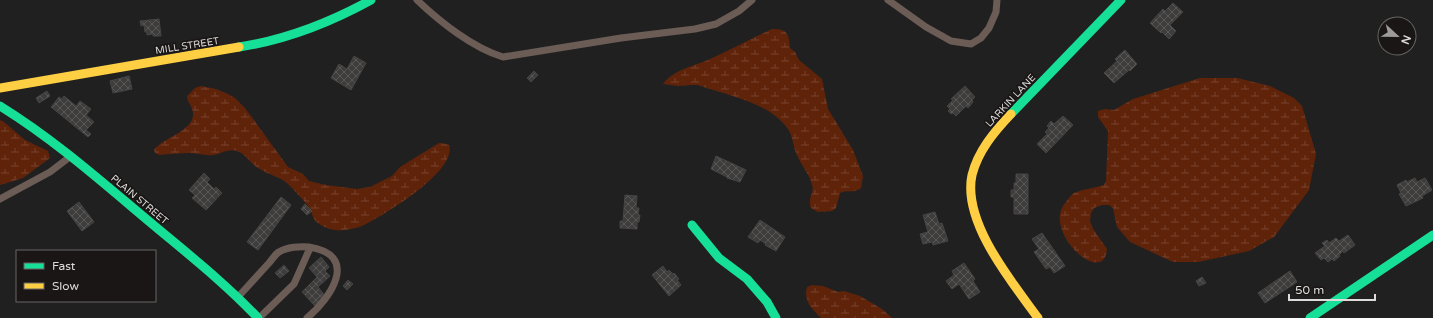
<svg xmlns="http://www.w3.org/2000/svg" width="1433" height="318" font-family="'Varela Round',sans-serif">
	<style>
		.wetland { fill: url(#wetland-marsh) }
		.building { fill: url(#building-cross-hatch); stroke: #464545 }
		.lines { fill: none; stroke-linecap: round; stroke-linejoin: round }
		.lane { stroke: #6c5c56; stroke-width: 7 }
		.fast { stroke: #16e098; stroke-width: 9 }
		.slow { stroke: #ffcf43; stroke-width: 9 }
		.labels { text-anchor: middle; stroke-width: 3.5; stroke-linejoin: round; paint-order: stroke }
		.street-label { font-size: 10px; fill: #dedcdb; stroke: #191615 }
	</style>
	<defs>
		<pattern id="wetland-marsh" width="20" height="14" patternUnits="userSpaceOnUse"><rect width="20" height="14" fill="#5f230a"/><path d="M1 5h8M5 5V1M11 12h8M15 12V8" fill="none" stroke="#76422d"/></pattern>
		<pattern id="building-cross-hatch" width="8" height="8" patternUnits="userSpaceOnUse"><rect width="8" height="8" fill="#3e3d3c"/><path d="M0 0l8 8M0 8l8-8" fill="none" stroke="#595858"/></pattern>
	</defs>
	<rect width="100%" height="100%" fill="#212020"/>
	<path class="wetland" d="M772 29C787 29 789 33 790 48L795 52 799 60 822 79 828 109 853 150 863 176 861 188C853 194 849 189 840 193L836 208 832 211 818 212 811 208C807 196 815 194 812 185 810 175 801 165 797 155 793 147 793 136 788 129 769 102 728 96 698 85H691L678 86 663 84C673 70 694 66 708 60 730 50 751 39 772 29Z
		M1200 78H1237L1270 86 1294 98 1302 106 1316 154 1309 190 1274 237 1249 251 1198 262H1173L1130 242 1117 227 1113 208 1109 205H1102L1094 208 1091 213 1090 221 1093 229 1107 249C1104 289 1040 230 1066 202 1068 199 1071 195 1074 193 1083 189 1095 188 1104 185L1106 181 1108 131 1098 117V111L1105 109 1114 110 1133 99Z
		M201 86 216 89 228 94 235 98 245 108 288 167 303 174 309 181 326 185 357 189 370 187 392 176 400 167 439 143H442L449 145C458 171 381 217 362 226 354 229 343 231 335 230 328 229 318 225 314 219 312 215 311 209 308 206 302 198 294 190 287 183 278 176 267 174 258 168 250 163 246 154 237 151 228 148 221 154 213 155 205 156 197 153 189 153 179 153 169 154 159 155L155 153 154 150C162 138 195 131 193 113 193 107 187 102 187 96L195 88Z
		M0 120 4 122 25 140 48 151 50 158 23 178 0 185Z
		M812 285 823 286 838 292 844 291 860 296 882 309 892 318H821C812 309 803 301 807 287Z"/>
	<path class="building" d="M1173 3 1183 12 1170 25 1176 31 1169 39 1162 32 1161 33 1150 23 1163 9 1165 11Z
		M159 19 161 36H153V34L147 35V32H145L144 25 141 26 140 21Z
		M1125 50 1137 64 1130 71 1129 70 1114 83 1104 73 1117 61 1115 59Z
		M354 56 366 63 351 90 331 78 339 64 347 69Z
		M534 71 538 75 531 82 527 78Z
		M129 76 132 89 113 93 110 81Z
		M965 86 975 97 972 100 973 102 968 108 966 106 956 116 953 113 951 114 948 111 950 109 947 106 953 100 951 99Z
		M47 91 50 96 39 103 36 98Z
		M64 96 76 106 80 101 91 109 86 115 94 122 86 130 91 134 88 137 51 107 59 97 62 99Z
		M1063 116 1073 125 1046 153 1037 144 1047 134 1045 132 1049 128 1047 126 1051 121 1054 124Z
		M716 156 746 170 740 182 727 178V177L711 169Z
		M204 173 210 179 207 182 214 189 216 187 222 193 206 210 192 198 195 195 189 190Z
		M1016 174H1028V214H1014V197H1011V190H1014V183H1016Z
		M1415 178 1417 182 1425 178 1432 190 1422 196 1423 198 1406 206 1399 194 1401 193 1397 185 1406 180 1407 182Z
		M625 195 637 196 636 208H639L638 215H640L639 222H637V229L620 228V221H623Z
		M281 197 291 205 258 250 247 242Z
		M79 202 94 222 82 231 67 211Z
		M305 204 312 211 307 215 301 209Z
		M935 212 939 224 942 223 948 241 933 245 932 242 923 244 920 234 928 232 923 215Z
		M760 220 785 237 776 251 765 245 766 244 760 240 758 243 748 237Z
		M1042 233 1065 266 1054 273 1050 267 1046 269 1034 252 1039 249 1032 239Z
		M1348 235 1355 245 1344 253 1343 251 1339 255 1340 256 1334 261 1332 259 1328 262 1324 258 1321 260 1315 253 1325 246 1322 243 1327 240 1329 243 1336 238 1339 241Z
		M321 257 329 267 325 271 330 276 318 287 325 296 315 306 302 292 317 277 309 268Z
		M964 263 975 279 973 281 980 292 969 299 959 284 952 289 946 281 954 275 952 271Z
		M284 265 289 271 280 278 275 273Z
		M663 266 667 272 669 270 673 274 674 273 679 279 677 280 681 285 669 296 652 275Z
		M1290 271 1297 282 1265 303 1258 293Z
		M1202 277 1206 283 1199 286 1196 281Z
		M348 280 353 284 347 290 343 286Z"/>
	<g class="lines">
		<path class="lane" d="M417 0C440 22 473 48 503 57L621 38 695 29 716 24 739 11 752 0
			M888 0 926 27 951 41 971 44 981 38 989 28 996 12 997 0
			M0 199 50 172 71 156
			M238 297C248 286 258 275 269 263 272 260 275 254 279 252 287 247 300 246 309 247 360 255 331 298 307 318
			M259 318 294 284 310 248"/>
		<path class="fast" d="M239 47C285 40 331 22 371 0
			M0 106C55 140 102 182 151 223 188 254 225 283 258 318
			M1011 114 1121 0
			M692 225 719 258 747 279 767 302 776 318
			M1310 318 1433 235"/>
		<path class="slow" d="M0 88 239 47
			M1011 114C994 132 978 151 972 175 962 222 1012 282 1038 318"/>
	</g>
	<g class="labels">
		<g class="street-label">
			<text transform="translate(187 45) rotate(-9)" y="4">MILL STREET</text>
			<text transform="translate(1010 100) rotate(-47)" y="4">LARKIN LANE</text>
			<text transform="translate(140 199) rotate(40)" y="4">PLAIN STREET</text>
		</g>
	</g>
	<rect x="16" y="250" width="140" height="52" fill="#191615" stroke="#686564"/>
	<rect x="24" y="263" width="20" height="6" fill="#16e098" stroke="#686564"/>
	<text x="52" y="270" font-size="12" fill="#dedcdb">Fast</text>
	<rect x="24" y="283" width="20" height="6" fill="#ffcf43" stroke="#686564"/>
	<text x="52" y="290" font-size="12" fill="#dedcdb">Slow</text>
	<g transform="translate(1397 36) rotate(112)"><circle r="19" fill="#191615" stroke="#686564"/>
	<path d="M0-3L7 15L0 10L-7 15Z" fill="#9c9a9a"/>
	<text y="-6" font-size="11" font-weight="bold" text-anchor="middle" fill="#dedcdb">N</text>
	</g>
	<path d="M1289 294v6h86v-6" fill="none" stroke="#dedcdb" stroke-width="2"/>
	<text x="1295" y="294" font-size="12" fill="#dedcdb" stroke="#191615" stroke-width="3" paint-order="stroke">50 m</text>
</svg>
